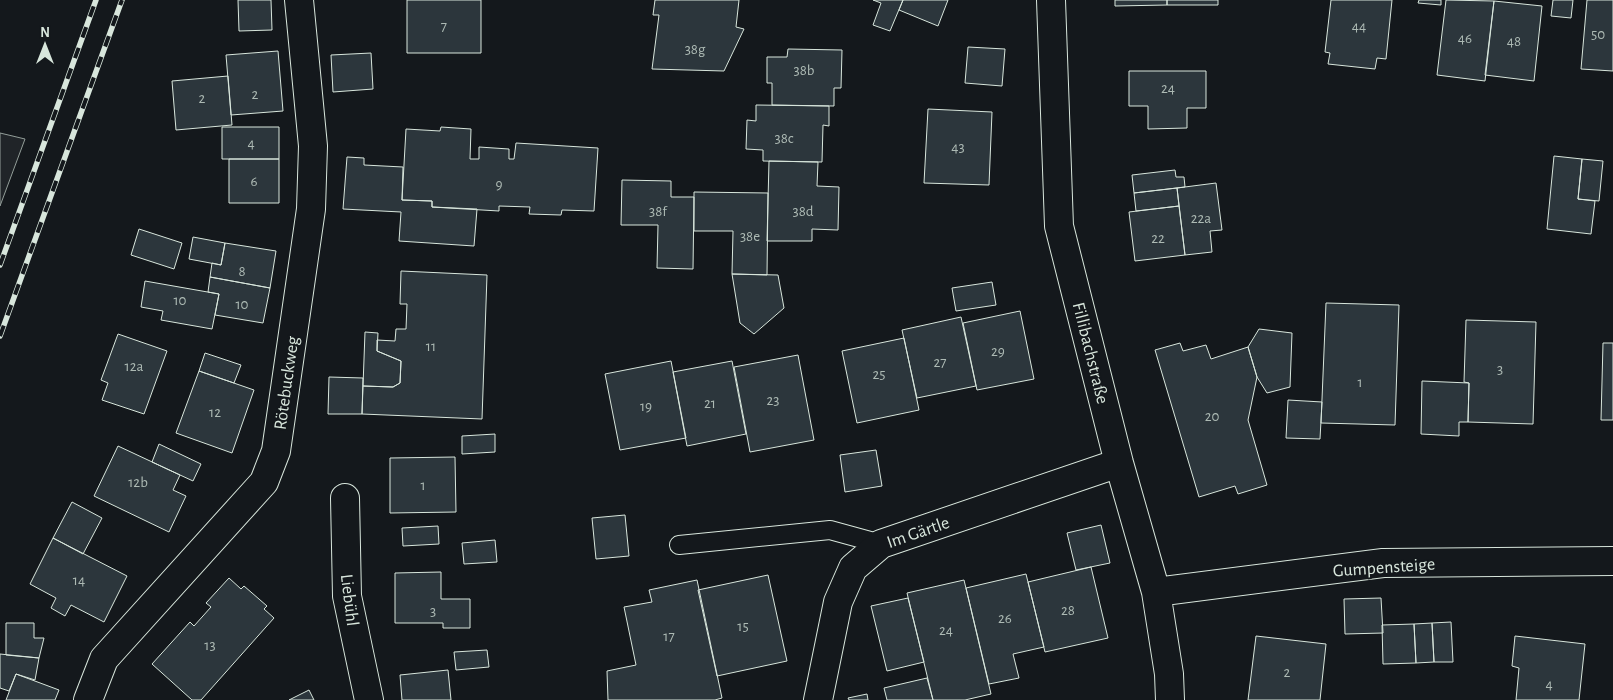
<svg xmlns="http://www.w3.org/2000/svg" width="1613" height="700" font-family="'Alegreya Sans',sans-serif">
	<style>
		.grass { fill: #202428; stroke: #939e99 }
		.building { fill: #2c363c; stroke: #d8e6dc }
		.lines { fill: none; stroke-linecap: round; stroke-linejoin: round }
		.service-casing { stroke: #d8e6dc; stroke-width: 20 }
		.minor-casing { stroke: #d8e6dc; stroke-width: 30 }
		.service { stroke: #14181c; stroke-width: 18 }
		.minor { stroke: #14181c; stroke-width: 28 }
		.rail-casing { stroke: #d8e6dc; stroke-width: 5.5 }
		.rail { stroke: #14181c; stroke-width: 4; stroke-dasharray: 11; stroke-linecap: butt }
		.labels { text-anchor: middle; stroke-width: 4; stroke-linejoin: round; paint-order: stroke }
		.number-label { font-size: 15px; fill: #adbab4 }
		.street-label { font-size: 18px; fill: #d8e6dc; stroke: #14181c }
	</style>
	<rect width="100%" height="100%" fill="#14181c"/>
	<path class="grass" d="M0 133 25 139 0 206Z"/>
	<path class="building" d="M238 0H271L272 30 239 31Z
		M407 0H481V53H407Z
		M655 0H739L736 27 744 29 724 71 652 69 659 15H653Z
		M873 0H903L890 31 873 25 881 3Z
		M903 0H948L938 26 899 10Z
		M1115 0H1167V5L1115 6Z
		M1167 0H1218V5H1167Z
		M1331 0H1392L1386 59 1377 58 1375 69 1328 64 1330 53 1325 52Z
		M1419 0H1441V5L1418 3Z
		M1446 0 1494 1 1485 81 1437 75Z
		M1553 0H1573L1571 18 1551 16Z
		M1587 0H1613V71L1581 69Z
		M1494 1 1542 6 1534 81 1485 75Z
		M968 47 1005 49 1002 86 965 83Z
		M788 49 842 50 841 88H834V106L772 105V83H767V57H787Z
		M278 51 283 111 231 115 226 55Z
		M371 53 373 89 333 92 331 55Z
		M1129 71H1206V108H1187V128L1148 129V106H1129Z
		M228 76 232 125 176 130 172 81Z
		M756 105 829 106V126L823 125 822 162 763 161V150L746 149 747 120 756 121Z
		M928 109 992 112 989 185 924 183Z
		M222 127H279V159H222Z
		M441 127 471 129 470 159H479V147L509 149V159H514L516 143 598 148 594 211 562 210 561 215 529 214 530 207 499 206V211L432 207V201L402 200 406 129 440 131Z
		M1554 156 1582 159 1578 199 1595 201 1591 234 1547 229Z
		M347 157 364 158V165L403 167 402 200 432 201V207L477 209 474 246 399 241 401 212 343 209Z
		M229 159H279V203H229Z
		M1582 159 1603 161 1599 201 1578 199Z
		M769 161 818 162 817 186 839 187 838 230 812 229V241H767Z
		M1175 170 1176 177H1184L1185 187 1134 193 1132 175Z
		M622 180 671 181V197H694L693 269 657 268 658 225H621Z
		M1216 183 1222 230 1210 231 1212 252 1185 255 1177 188Z
		M1177 188 1179 206 1136 211 1134 193Z
		M694 192 768 193 767 275 732 274 733 231H694Z
		M1179 206 1185 255 1135 261 1129 212Z
		M139 229 182 243 174 269 131 255Z
		M193 237 225 243 221 265 189 259Z
		M225 243 276 251 270 288 210 277 212 263 221 265Z
		M401 271 487 275 482 419 362 414 363 386 393 387 400 383 401 361 377 351V340L395 341 396 329H406L407 304H400Z
		M732 274 778 275 784 308 754 334 740 323Z
		M210 277 270 288 263 323 215 315 219 294 208 292Z
		M145 281 219 294 212 329 161 320 163 311 141 307Z
		M992 282 996 305 956 311 952 288Z
		M1326 303 1399 305 1395 425 1321 423Z
		M1020 311 1034 379 977 390 963 323Z
		M961 317 976 386 917 398 902 330Z
		M1466 320 1536 322 1533 424 1468 422 1469 383 1464 382Z
		M1259 329 1292 333 1290 387 1267 393 1257 377 1248 347Z
		M365 332 378 333 377 351 401 361 400 383 393 387 363 386Z
		M118 334 167 351 144 414 102 400 108 383 101 380Z
		M904 338 919 410 857 423 842 351Z
		M1180 343 1183 351 1206 345 1211 359 1248 347 1257 377 1248 420 1267 485 1238 494 1235 486 1199 497 1155 350Z
		M1603 343H1613V420H1601Z
		M205 353 241 365 234 383 199 371Z
		M798 355 814 440 750 452 734 367Z
		M671 361 686 438 620 450 605 374Z
		M732 361 746 434 687 446 673 372Z
		M199 371 254 390 232 453 176 433Z
		M329 377 363 378 362 414H328Z
		M1422 381 1469 383 1468 422H1459V436L1421 434Z
		M1288 400 1322 402 1320 439 1286 438Z
		M495 434V452L462 454V436Z
		M159 444 201 464 193 481 152 462Z
		M118 446 180 475 173 490 186 496 169 532 94 496Z
		M876 450 882 486 845 492 840 455Z
		M455 457 456 512 390 513V458Z
		M72 502 102 518 83 554 53 538Z
		M625 515 629 556 596 559 592 518Z
		M1101 525 1110 563 1076 570 1067 533Z
		M438 526 439 544 403 546 402 528Z
		M53 538 127 576 104 622 71 605 65 616 51 608 56 598 30 584Z
		M495 540 497 562 464 564 462 543Z
		M1091 567 1108 638 1045 652 1028 582Z
		M441 572V599H470V628H443V623H395V573Z
		M1026 574 1044 647 1013 654 1019 678 989 684 966 588Z
		M768 575 787 661 717 676 698 590Z
		M229 578 241 589 244 586 267 606 264 609 274 618 201 700H192L152 664 190 622 194 626 211 607 206 603Z
		M697 580 722 698 715 700H608L607 671 636 665 624 607 652 602 649 590Z
		M964 580 991 694 965 700H933L907 593Z
		M908 598 924 662 887 671 871 606Z
		M1381 598 1383 633 1345 634 1344 599Z
		M1451 622 1453 662H1434L1432 623Z
		M6 623H34V638H44L39 658 6 655Z
		M1432 623 1434 662 1416 663 1414 624Z
		M1414 624 1416 663 1383 664 1382 625Z
		M1256 636 1326 644 1320 700H1248Z
		M1515 636 1585 644 1579 700H1516L1519 668 1512 666Z
		M487 650 489 667 456 670 454 652Z
		M0 654 39 658 35 680 16 674 9 691 0 688Z
		M448 670 451 700H402L400 675Z
		M16 674 59 690 55 700H6Z
		M927 678 933 700H887L884 688Z
		M309 690 314 700H289Z
		M867 694 868 700H849L848 698Z"/>
	<g class="lines">
		<g class="service-casing">
			<path id="service" d="M679 545 830 530 881 544"/>
		</g>
		<g class="minor-casing">
			<path id="minor" d="M1051 0 1059 226 1119 463 1156 592 1169 674 1170 700
				M345 498 347 596 369 700
				M1156 592 1383 563 1613 561
				M88 700 104 659 264 482 276 451 311 209 313 146 299 0
				M818 700 838 602 853 568 881 544 1119 463"/>
		</g>
		<use href="#service" class="service"/>
		<use href="#minor" class="minor"/>
		<g class="rail-casing">
			<path id="rail" d="M0 265 96 0
				M0 336 122 0"/>
		</g>
		<use href="#rail" class="rail"/>
	</g>
	<g class="labels">
		<g class="number-label">
			<text x="444" y="31">7</text>
			<text x="1359" y="31">44</text>
			<text x="1598" y="39">50</text>
			<text x="1465" y="43">46</text>
			<text x="1514" y="46">48</text>
			<text x="695" y="54">38g</text>
			<text x="804" y="75">38b</text>
			<text x="1168" y="93">24</text>
			<text x="255" y="99">2</text>
			<text x="202" y="103">2</text>
			<text x="784" y="143">38c</text>
			<text x="251" y="148">4</text>
			<text x="958" y="152">43</text>
			<text x="254" y="186">6</text>
			<text x="499" y="189">9</text>
			<text x="658" y="216">38f</text>
			<text x="803" y="216">38d</text>
			<text x="1201" y="223">22a</text>
			<text x="750" y="241">38e</text>
			<text x="1158" y="243">22</text>
			<text x="242" y="276">8</text>
			<text x="180" y="305">10</text>
			<text x="242" y="309">10</text>
			<text x="431" y="351">11</text>
			<text x="998" y="356">29</text>
			<text x="940" y="367">27</text>
			<text x="134" y="371">12a</text>
			<text x="1500" y="374">3</text>
			<text x="879" y="379">25</text>
			<text x="1360" y="387">1</text>
			<text x="773" y="405">23</text>
			<text x="710" y="408">21</text>
			<text x="646" y="411">19</text>
			<text x="215" y="417">12</text>
			<text x="1212" y="421">20</text>
			<text x="138" y="487">12b</text>
			<text x="423" y="490">1</text>
			<text x="79" y="585">14</text>
			<text x="1068" y="615">28</text>
			<text x="433" y="616">3</text>
			<text x="1005" y="623">26</text>
			<text x="743" y="631">15</text>
			<text x="946" y="635">24</text>
			<text x="669" y="641">17</text>
			<text x="210" y="650">13</text>
			<text x="1287" y="677">2</text>
			<text x="1549" y="689">4</text>
		</g>
		<g class="street-label">
			<text transform="translate(1091 353) rotate(76)" y="6">Fillibachstraße</text>
			<text transform="translate(286 383) rotate(-82)" y="6">Rötebuckweg</text>
			<text transform="translate(918 532) rotate(-19)" y="6">Im Gärtle</text>
			<text transform="translate(1384 567) rotate(-4)" y="6">Gumpensteige</text>
			<text transform="translate(350 600) rotate(83)" y="6">Liebühl</text>
		</g>
	</g>
	<g transform="translate(45 45)" stroke="#14181c" stroke-width="4" paint-order="stroke">
	<path d="M0-4L9 19L0 12L-9 19Z" fill="#d8e6dc"/>
	<text y="-8" font-size="14" font-weight="bold" text-anchor="middle" fill="#d8e6dc">N</text>
	</g>
</svg>
